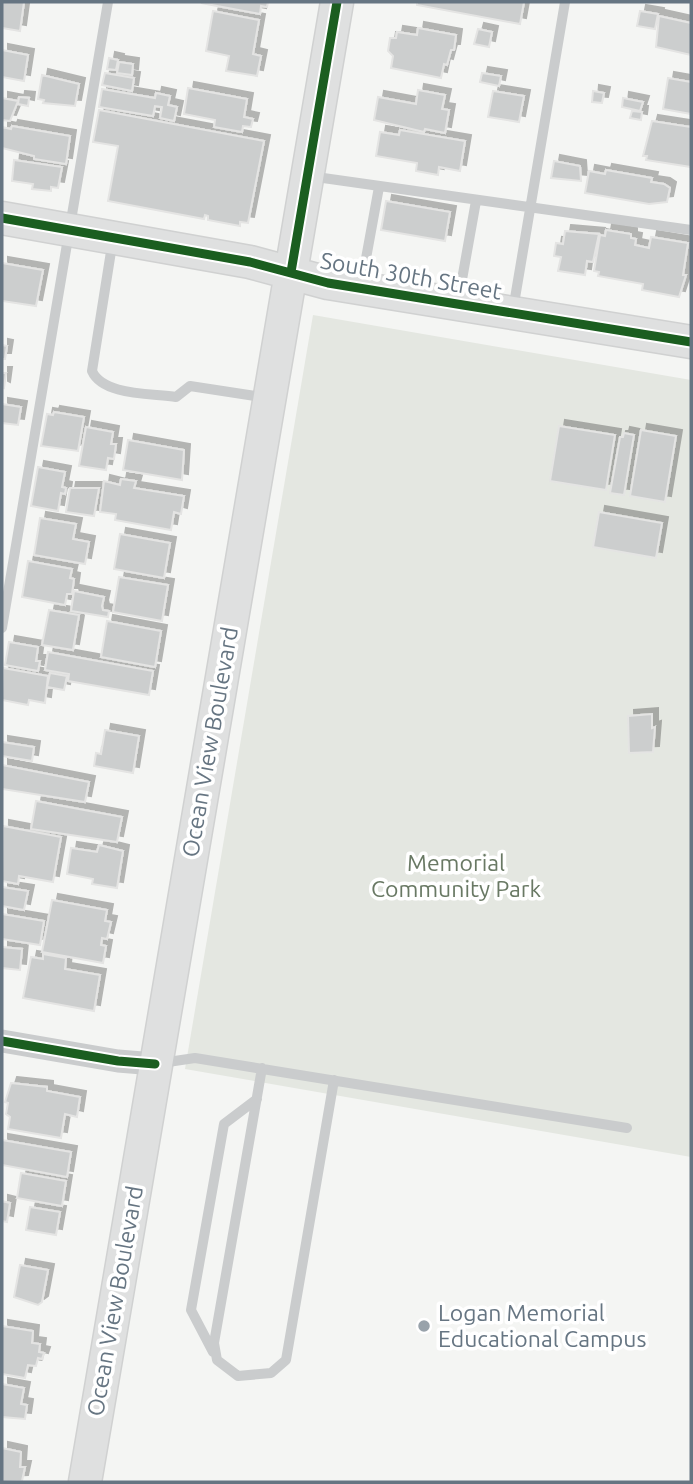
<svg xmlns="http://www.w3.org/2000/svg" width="693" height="1484" font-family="Ubuntu,sans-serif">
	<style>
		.green { fill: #e4e7e1 }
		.building { fill: #cccece; stroke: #e4e4e3; stroke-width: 2; filter: url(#shadow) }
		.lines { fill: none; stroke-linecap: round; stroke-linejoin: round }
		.secondary-casing { stroke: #d0d1d1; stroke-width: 35 }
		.lane { stroke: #cacccd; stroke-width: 10 }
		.street { stroke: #cacccd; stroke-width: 23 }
		.secondary { stroke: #dfe0e0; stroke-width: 32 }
		.cycleway-casing { stroke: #fff; stroke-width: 13 }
		.cycleway { stroke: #1b5e20; stroke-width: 9 }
		.poi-dot { fill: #98a2aa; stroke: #fff; stroke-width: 2.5 }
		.labels { text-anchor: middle; stroke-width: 7; stroke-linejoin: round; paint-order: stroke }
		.street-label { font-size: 23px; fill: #667582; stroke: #fff }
		.park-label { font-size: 23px; fill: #697964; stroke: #fff }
		.poi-label { font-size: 23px; fill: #667582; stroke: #fff; text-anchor: start }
	</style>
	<defs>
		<filter id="shadow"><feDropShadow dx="6" dy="-6" stdDeviation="0" flood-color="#0004"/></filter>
	</defs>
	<rect width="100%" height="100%" fill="#f4f5f3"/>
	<path class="green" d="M313 315 691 380V1157L185 1069Z"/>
	<path class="building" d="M2 2H24L20 31 2 28Z
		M268 2 267 7 261 6 260 14 201 3Z
		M417 2H524L520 24 417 5Z
		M213 11 259 20 253 54 261 56 257 76 226 71 229 56 206 51Z
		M640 11 658 14 655 29 637 26Z
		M659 16 691 23V55L656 47Z
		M418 28 456 35 454 50H451L447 65 444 64 441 78 391 68 393 56 388 51 390 38H396L397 32 417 35Z
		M478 29 492 32 489 47 474 44Z
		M2 50 28 55 24 81 2 77Z
		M109 58 118 60 116 70 107 69Z
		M119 62 133 64 132 75 117 73Z
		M105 73 134 78 132 91 102 85Z
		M482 73 501 76 499 86 480 82Z
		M42 75 79 84 75 106 43 103 44 100 38 99Z
		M668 78 691 82V114L663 109Z
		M188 88 247 99 244 117 253 119 251 127 243 126 242 132 214 127 215 120 184 114Z
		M102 89 155 98 156 93 170 96 168 105 177 107 174 121 160 118 162 107 155 106 153 116 99 107Z
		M418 90 445 95 442 109 449 110 445 133 425 129 424 132 374 120 378 97 416 104Z
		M493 91 524 96 519 122 488 117Z
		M593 91 604 93 602 103 592 102Z
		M19 97 29 98 28 106 18 104Z
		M2 98 18 101 10 121 2 120Z
		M623 98 643 102 640 111 622 107Z
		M99 110 264 141 248 223 240 222V226L208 220V216L205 215 204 219 108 201 118 146 93 142Z
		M632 111 642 112 641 120 630 118Z
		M652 121 691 127V167L646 160 647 156H643Z
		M12 126 70 136 66 164 34 159V156L2 148V127L11 129Z
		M400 130 465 141 460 171 439 167 438 175 416 171 417 163 376 156 380 132 399 135Z
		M14 160 62 167 58 188 51 187V191L32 189 33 184 12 181Z
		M554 161 580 166 581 181 551 178Z
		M606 170 652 178 651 182 664 184 670 188 667 202 649 204 585 193 589 171 605 174Z
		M386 201 450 212 445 241 381 230Z
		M606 230 631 234V238L636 239 635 245 649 248 651 237 688 243 683 275H686L679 297 642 290 643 284 598 276 599 272 594 271 600 235 605 236Z
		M565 231 599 234 593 262 587 261 585 275 558 271 561 257 554 256 556 243 563 244Z
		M2 263 43 270 36 306 2 301Z
		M2 345 7 346 5 359H2Z
		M2 373H6L4 388 2 387Z
		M2 404 21 407 18 425 2 423Z
		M54 412 84 417 78 451 41 446 47 414 53 415Z
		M559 426 615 435 606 490 550 481Z
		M86 427 113 432 111 444H116L114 459 108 458 106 470 79 466Z
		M641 430 676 436 665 502 630 496Z
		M624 433 634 435 624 495 610 493 620 437H623Z
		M128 440 184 450 182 480 123 470Z
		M38 467 65 472 62 487 66 488 65 494 61 493 58 511 31 506Z
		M121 479 136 481 134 488 184 496 181 514 174 512 171 530 115 520 116 514 100 512 104 481 120 485Z
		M70 488H99L94 516 66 512Z
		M599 512 662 523 656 558 593 547Z
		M40 518 76 524 73 539 89 542 85 564 34 555Z
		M120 534 170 543 164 578 114 569Z
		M28 561 72 569 70 578 74 579 72 594H67L65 605 22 597Z
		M119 577 168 585 162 621 113 612Z
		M74 591 104 597 102 606 103 610 109 611 108 617 71 611Z
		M49 610 79 615 73 650 42 645Z
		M107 621 161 631 155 667 101 657Z
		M9 642 38 647 36 661H40L38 671 5 665Z
		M48 652 153 671 149 695 68 681 69 674 45 670Z
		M3 668 48 676 45 703 29 700 28 705 2 700Z
		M50 673 67 676 64 690 47 687Z
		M652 714V728L655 727 653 752 629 753 628 716Z
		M105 730 139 736 133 773 94 766 96 753 101 754Z
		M2 742 34 747 32 761 2 756Z
		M2 765 89 782 85 802 2 789Z
		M36 801 122 817 117 842 31 829Z
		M3 826 61 837 53 882 19 876 18 884 2 881Z
		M99 845 123 851 117 888 92 884 93 879 67 874 71 848 97 852Z
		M2 887 28 891 24 910 2 906Z
		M52 900 107 910 105 921 111 922 107 939 102 938 101 945 106 946 103 963 42 952Z
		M2 914 44 921 40 945 2 939Z
		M2 947 22 949 20 970 2 968Z
		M43 954 66 958 65 969 100 975 94 1011 23 998 31 957 43 959Z
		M11 1083 47 1087V1091L80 1097 77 1117 65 1114 61 1138 8 1129 10 1117 6 1114 8 1103 5 1102Z
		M2 1140 71 1152 67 1177 2 1165Z
		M21 1173 66 1181 62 1206 17 1198Z
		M2 1201 10 1203 7 1222 2 1221Z
		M30 1207 60 1212 56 1235 26 1230Z
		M20 1265 48 1270 42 1302 38 1305 14 1297Z
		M2 1326 33 1331 32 1343 40 1344 39 1352 44 1353 42 1359 38 1358 36 1366 28 1365 25 1378 2 1374Z
		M2 1384 24 1388 21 1404 27 1405 25 1419 2 1417Z
		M2 1448 21 1452 20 1467H25L22 1481 2 1482Z"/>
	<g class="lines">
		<g class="secondary-casing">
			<path id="secondary" d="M2 218 250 262 328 283 691 342
				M85 1482 337 2"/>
		</g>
		<path class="lane" d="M309 176 691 230
			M113 239 92 371C103 396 152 393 176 397L190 386 268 398
			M361 286 379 187
			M458 302 476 201
			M513 310 565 2
			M2 628 108 2
			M161 1063 195 1058 627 1128
			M262 1068 214 1343 217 1360 238 1376 271 1373 286 1360 334 1080
			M213 1352 191 1310 224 1124 257 1099"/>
		<path class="street" d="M2 1041 118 1061 155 1064"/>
		<use href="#secondary" class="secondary"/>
		<g class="cycleway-casing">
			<path id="cycleway" d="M2 218 250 262 328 283 691 342
				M291 272 337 2
				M2 1041 118 1061 155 1064"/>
		</g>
		<use href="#cycleway" class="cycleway"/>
	</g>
	<circle class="poi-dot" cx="424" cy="1326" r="7"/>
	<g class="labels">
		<g class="street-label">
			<text transform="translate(411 276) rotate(10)" y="8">South 30th Street</text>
			<text transform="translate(210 742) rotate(-80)" y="8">Ocean View Boulevard</text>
			<text transform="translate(115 1301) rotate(-80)" y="8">Ocean View Boulevard</text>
		</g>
		<g class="park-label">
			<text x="456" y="871">Memorial<tspan x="456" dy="26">Community Park</tspan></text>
		</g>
		<g class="poi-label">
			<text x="438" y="1321">Logan Memorial<tspan x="438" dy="26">Educational Campus</tspan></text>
		</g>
	</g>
	<rect width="693" height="1484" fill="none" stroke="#667582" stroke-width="7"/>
</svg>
